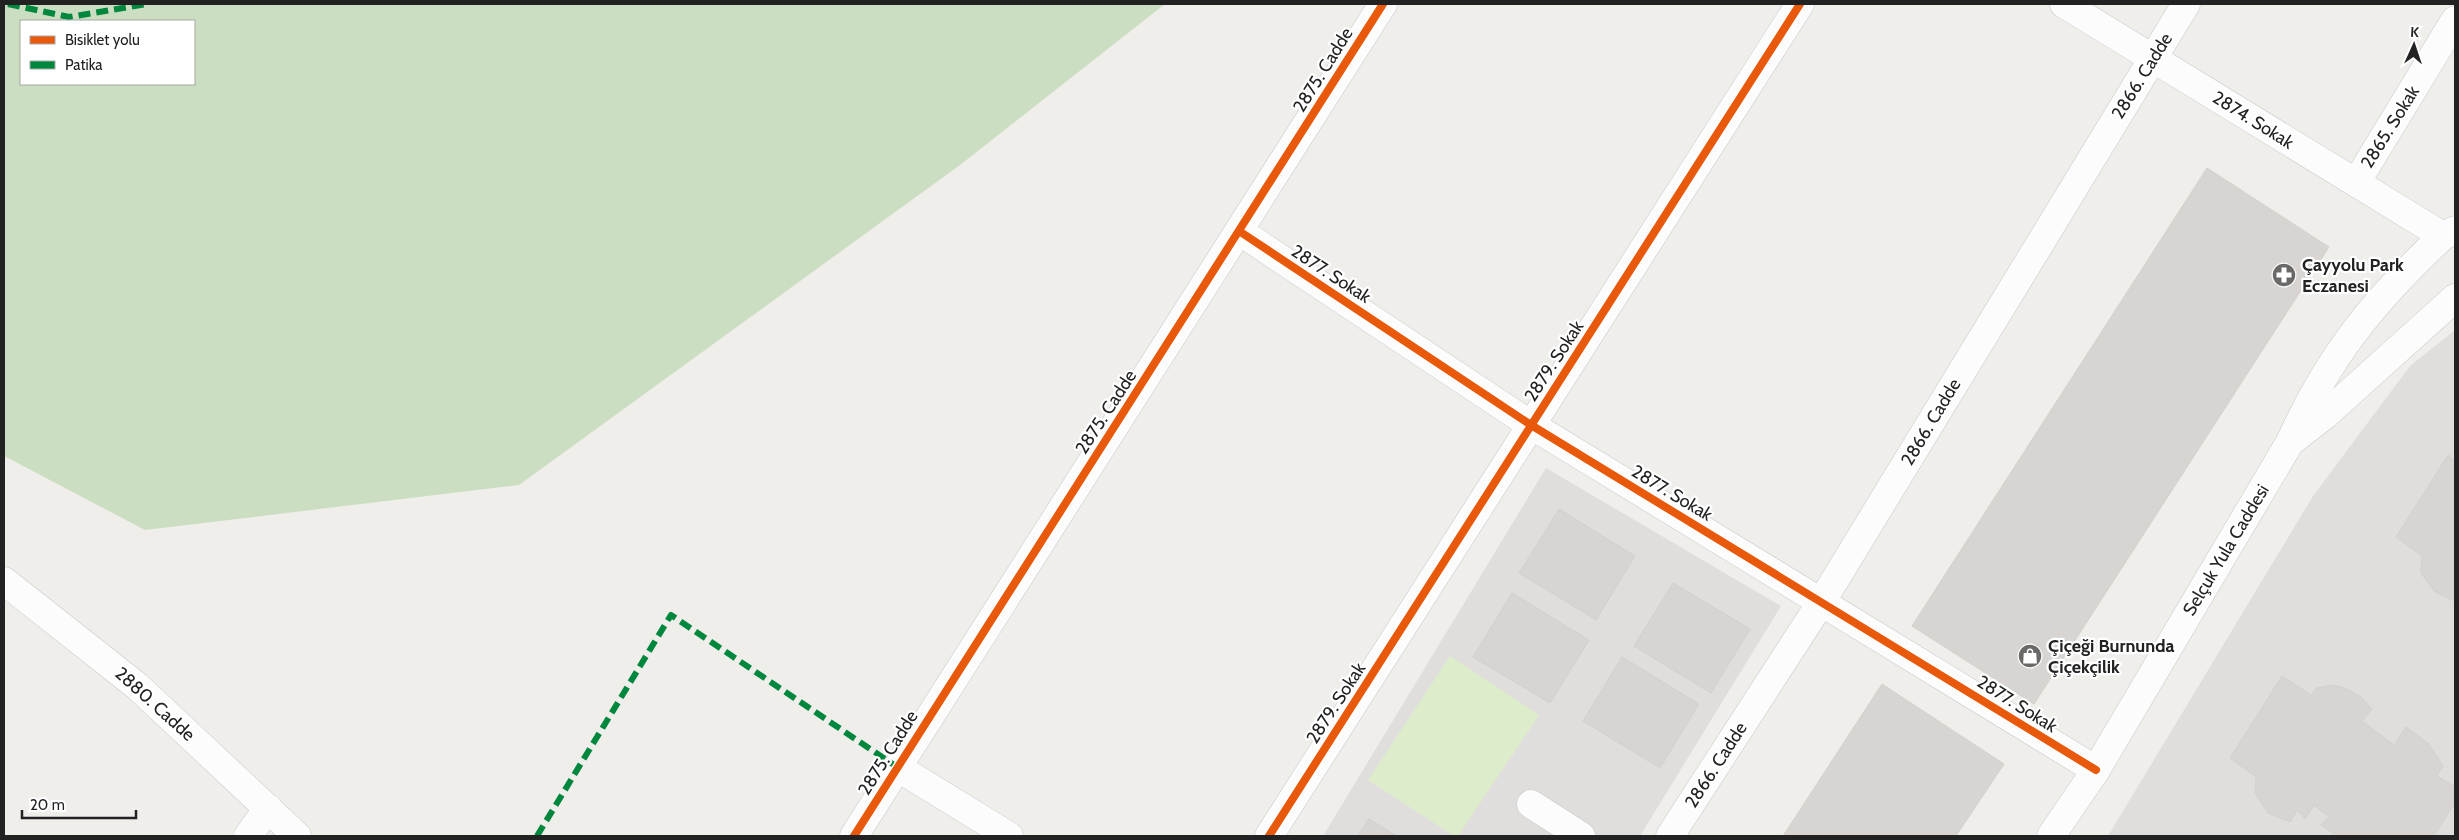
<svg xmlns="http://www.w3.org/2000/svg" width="2459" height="840" font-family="Cabin,sans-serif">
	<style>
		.residential { fill: #dfdedc }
		.grass { fill: #ddeccb }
		.forest { fill: #cbdec1; fill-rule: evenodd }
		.building { fill: #d7d4d2; stroke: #d3d0cc }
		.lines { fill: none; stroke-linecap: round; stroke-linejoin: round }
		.minor-casing { stroke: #c9c8c7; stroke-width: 29 }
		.tertiary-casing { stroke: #c9c8c7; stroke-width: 29 }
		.minor { stroke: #fdfcfc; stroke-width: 28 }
		.tertiary { stroke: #fdfcfc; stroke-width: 28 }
		.quiet { stroke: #00873e; stroke-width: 6; stroke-dasharray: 12 6; stroke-linecap: butt }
		.cycleway-casing { stroke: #fff; stroke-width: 11 }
		.cycleway { stroke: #e8590c; stroke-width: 8 }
		.labels { text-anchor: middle; stroke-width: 4.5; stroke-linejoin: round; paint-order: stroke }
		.street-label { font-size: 18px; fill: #222; stroke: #fff }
		.poi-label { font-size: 18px; font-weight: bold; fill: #222; stroke: #fff; text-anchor: start }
	</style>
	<rect width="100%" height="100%" fill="#f0eeeb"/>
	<path class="residential" d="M2455 330V836H2108L2313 496 2410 366Z
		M1546 468 1781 606 1640 836H1323Z"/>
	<path class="grass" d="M1450 656 1539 715 1458 836H1454L1368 780Z"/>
	<path class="forest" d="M4 4H1165L960 165 519 485 145 530 4 456ZM21 21H194V84H21Z"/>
	<path class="building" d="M2207 168 2329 247 2034 704 1912 626Z
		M2448 455 2455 460V601L2435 592 2421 573 2422 556 2396 537Z
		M1559 509 1635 556 1596 620 1519 573Z
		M1673 583 1750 629 1711 693 1634 646Z
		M1512 593 1589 640 1550 703 1473 657Z
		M1622 657 1699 704 1660 768 1583 721Z
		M2282 676 2311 695 2317 688 2331 685 2345 688 2361 697 2372 709 2362 721 2394 745 2406 727 2429 744 2443 766 2437 776 2455 787V802L2434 836H2332L2333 833 2321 825 2329 817 2314 805 2305 819 2297 810 2290 822 2268 813 2255 793 2256 777 2230 758Z
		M1882 684 2004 764 1956 836H1783Z
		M1369 819 1397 836H1358Z"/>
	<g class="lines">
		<g class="minor-casing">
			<path id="minor" d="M2064 4 2443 236
				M2356 183 2455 20
				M1239 231 1531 425 2096 770
				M4 581 137 686 297 836
				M897 767 1009 836
				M1531 804 1581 836
				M248 836 268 808
				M854 836 1383 4
				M1269 836 1800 4
				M1670 836 1822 601 2186 4"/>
		</g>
		<g class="tertiary-casing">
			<path id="tertiary" d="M2293 440 2325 415 2455 298
				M2051 836 2096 770 2290 442C2328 357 2374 300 2443 236L2455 230"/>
		</g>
		<use href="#minor" class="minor"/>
		<use href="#tertiary" class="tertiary"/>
		<path class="quiet" d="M8 4 69 17 147 4
			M537 836 671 615 897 767"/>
		<g class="cycleway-casing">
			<path id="cycleway" d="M1239 231 1531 425 2096 770
				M854 836 1383 4
				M1269 836 1800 4"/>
		</g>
		<use href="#cycleway" class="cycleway"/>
	</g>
	<defs>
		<g id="pharmacy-disc" transform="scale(1.25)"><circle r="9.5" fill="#6a6968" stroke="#fff"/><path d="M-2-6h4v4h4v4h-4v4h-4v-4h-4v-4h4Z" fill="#fff"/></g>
		<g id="shop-disc" transform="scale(1.25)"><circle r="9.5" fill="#6a6968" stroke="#fff"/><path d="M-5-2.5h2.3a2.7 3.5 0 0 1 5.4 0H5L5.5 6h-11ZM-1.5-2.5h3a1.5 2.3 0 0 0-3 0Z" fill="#fff"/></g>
	</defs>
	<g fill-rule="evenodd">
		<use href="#pharmacy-disc" x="2284" y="275"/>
		<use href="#shop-disc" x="2030" y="656"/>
	</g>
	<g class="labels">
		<g class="street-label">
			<text transform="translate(1323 70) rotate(-58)" y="6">2875. Cadde</text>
			<text transform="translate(2142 76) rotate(-58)" y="6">2866. Cadde</text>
			<text transform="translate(2253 120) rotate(32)" y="6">2874. Sokak</text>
			<text transform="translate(2390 127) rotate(-58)" y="6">2865. Sokak</text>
			<text transform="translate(1331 274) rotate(33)" y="6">2877. Sokak</text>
			<text transform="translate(1554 361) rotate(-57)" y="6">2879. Sokak</text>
			<text transform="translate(1106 412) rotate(-57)" y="6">2875. Cadde</text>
			<text transform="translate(1931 422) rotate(-59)" y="6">2866. Cadde</text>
			<text transform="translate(1672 493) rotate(31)" y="6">2877. Sokak</text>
			<text transform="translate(2226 550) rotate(-59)" y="6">Selçuk Yula Caddesi</text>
			<text transform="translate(1336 703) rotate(-57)" y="6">2879. Sokak</text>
			<text transform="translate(155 704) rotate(42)" y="6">2880. Cadde</text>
			<text transform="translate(2017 704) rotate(32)" y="6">2877. Sokak</text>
			<text transform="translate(888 753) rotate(-58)" y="6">2875. Cadde</text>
			<text transform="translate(1716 765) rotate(-57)" y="6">2866. Cadde</text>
		</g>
		<g class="poi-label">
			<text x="2302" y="271">Çayyolu Park<tspan x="2302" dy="21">Eczanesi</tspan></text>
			<text x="2048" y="652">Çiçeği Burnunda<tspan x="2048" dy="21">Çiçekçilik</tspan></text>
		</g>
	</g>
	<rect width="2459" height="840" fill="none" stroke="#222222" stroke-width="10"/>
	<rect x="20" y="20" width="175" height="65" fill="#ffffff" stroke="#a7a7a7"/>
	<rect x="30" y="36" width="25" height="8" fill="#e8590c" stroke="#a7a7a7"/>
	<text x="65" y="45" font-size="15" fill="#222222">Bisiklet yolu</text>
	<rect x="30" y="61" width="25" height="8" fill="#00873e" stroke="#a7a7a7"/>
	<text x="65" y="70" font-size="15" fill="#222222">Patika</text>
	<g transform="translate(2414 45) rotate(3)" stroke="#ffffff" stroke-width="4" paint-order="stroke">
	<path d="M0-4L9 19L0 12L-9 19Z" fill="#222222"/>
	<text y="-8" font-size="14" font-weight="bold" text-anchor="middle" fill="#222222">K</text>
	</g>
	<path d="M22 810v8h114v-8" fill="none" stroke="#222222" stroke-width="2.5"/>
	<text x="30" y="810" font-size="15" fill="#222222" stroke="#ffffff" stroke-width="4" paint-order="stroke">20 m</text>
</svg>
